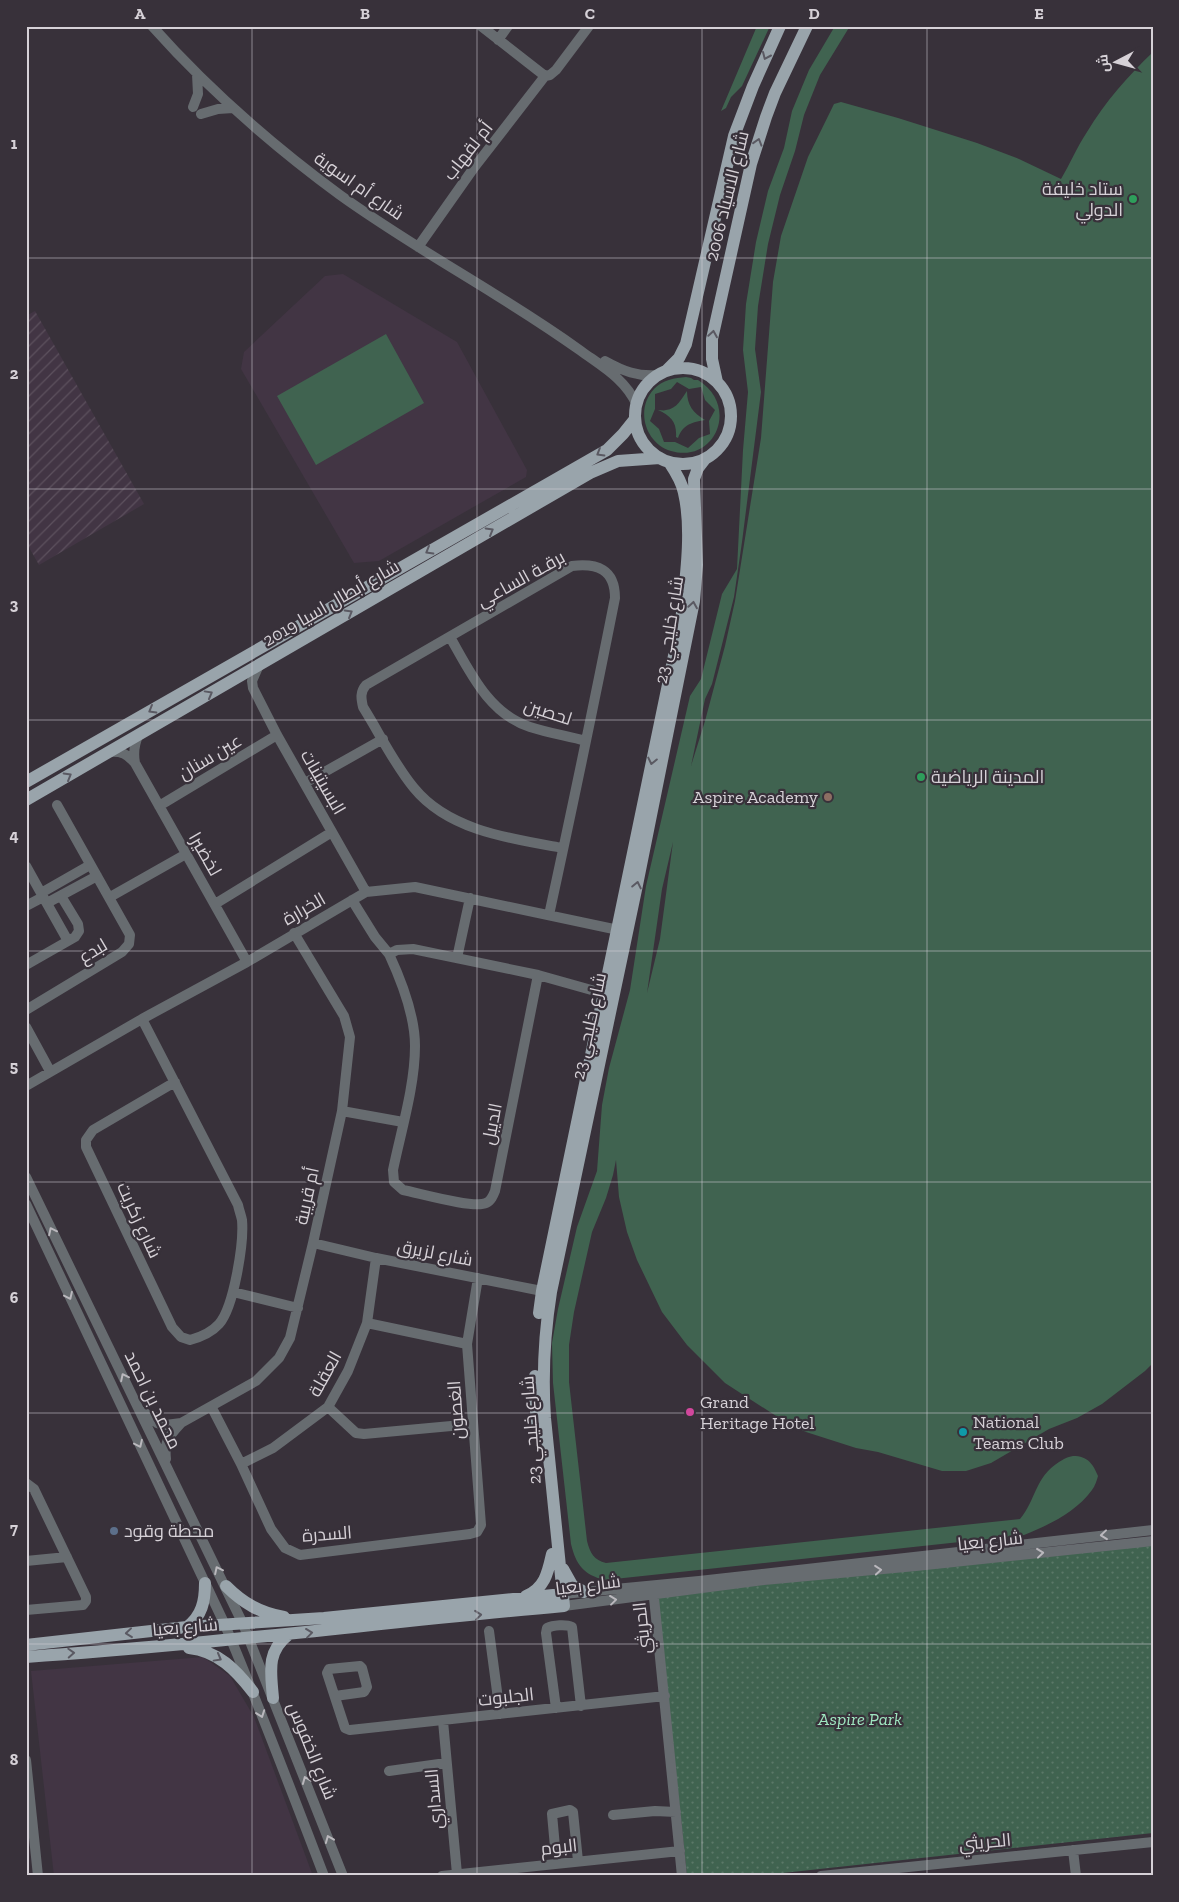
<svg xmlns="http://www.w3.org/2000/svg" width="1179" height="1902" font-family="'Zilla Slab',Cairo,serif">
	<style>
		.built { fill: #423544 }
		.industrial { fill: url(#industrial-furrows) }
		.green { fill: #406350; fill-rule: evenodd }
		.park { fill: url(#park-dots) }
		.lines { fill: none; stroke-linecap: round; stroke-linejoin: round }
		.minor { stroke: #676c70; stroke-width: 10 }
		.major { stroke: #99a4ab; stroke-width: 12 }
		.oneway { stroke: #5a5962 }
		.oneway2 { stroke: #bab8bd }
		.grid { fill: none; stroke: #d6d1d7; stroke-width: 1; stroke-opacity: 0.55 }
		.leisure-dot { fill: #2e9e5b; stroke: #38313a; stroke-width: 2 }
		.education-dot { fill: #8d6e63; stroke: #38313a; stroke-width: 2 }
		.hotel-dot { fill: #d1479c; stroke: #38313a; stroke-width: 2 }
		.culture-dot { fill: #0f9aa8; stroke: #38313a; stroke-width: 2 }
		.service-dot { fill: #5c6f8a; stroke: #38313a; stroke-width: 2 }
		.labels { text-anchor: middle; stroke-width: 4.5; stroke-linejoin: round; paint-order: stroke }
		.street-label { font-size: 18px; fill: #d6d1d7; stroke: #38313a }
		.poi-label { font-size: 18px; fill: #d6d1d7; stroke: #38313a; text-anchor: start }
		.park-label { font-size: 18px; font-style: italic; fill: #9fe6c0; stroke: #38313a }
		.neatline { fill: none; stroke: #d6d1d7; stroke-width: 2 }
		.grid-label { font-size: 16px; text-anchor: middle; font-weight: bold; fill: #d6d1d7 }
	</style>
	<defs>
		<pattern id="industrial-furrows" width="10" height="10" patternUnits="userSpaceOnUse" patternTransform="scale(1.25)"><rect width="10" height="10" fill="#423544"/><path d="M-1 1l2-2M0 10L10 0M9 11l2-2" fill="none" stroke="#5d515e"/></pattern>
		<pattern id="park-dots" width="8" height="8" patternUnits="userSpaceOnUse" patternTransform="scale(1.25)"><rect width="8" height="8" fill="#406350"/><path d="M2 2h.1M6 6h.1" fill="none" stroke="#5b7868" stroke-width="1.8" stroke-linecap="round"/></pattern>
	</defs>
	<rect width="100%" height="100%" fill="#38313a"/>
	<path class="built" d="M343 274 457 342 527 470 526 477 379 561 354 563 241 369 244 352 325 276Z
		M203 1657 230 1676 254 1717 313 1876H54L31 1671Z"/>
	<path class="industrial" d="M35 311 144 504 39 565 26 542V316Z"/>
	<path class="green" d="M757 26H770L742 86 731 97 726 108 721 111Z
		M835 26H850L820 75 804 115 795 151 780 195 768 244 758 306 755 349 761 392 742 542 734 597 712 684 705 699 691 766 705 721 725 646 735 601 761 438 773 282 781 236 808 157 834 104 841 102 898 118 977 143 1019 159 1061 179C1070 164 1077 147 1087 132 1105 102 1128 76 1153 52V1363L1145 1371 1102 1404 1077 1418 1049 1429 991 1463 966 1471H942L878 1452 856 1448 806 1432 787 1423 725 1383 687 1345 662 1312 637 1260 627 1232 619 1197 616 1160 613 1175 606 1198 592 1232 574 1312 569 1345V1382L587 1541C590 1553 594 1560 606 1563L1020 1519C1036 1500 1035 1477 1059 1462 1064 1459 1067 1457 1073 1456 1088 1456 1093 1464 1098 1476 1097 1480 1095 1486 1092 1490 1076 1512 1049 1525 1024 1535L605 1580C584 1575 576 1565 571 1544L553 1383 552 1343 558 1309 577 1227 597 1171 602 1105 609 1068 630 990 646 886 690 696 701 679 722 594 737 569 743 450 748 392 743 350 746 304 756 242 768 191 784 148 792 111 809 70ZM673 842 660 939 647 993 662 889Z
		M386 334 424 403 316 465 277 396Z
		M686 377 691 378 694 380H698C740 406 715 464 671 451 645 443 635 409 654 389 662 380 675 378 686 377ZM677 382 689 389 701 387 705 400 715 410 709 421 710 434 699 438 688 448 675 442H664L659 429 650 421 655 409V394L671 389Z
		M687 391C687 405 693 413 705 420 693 422 683 424 678 438L676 437C677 422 671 416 658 410 661 410 664 411 666 410 677 409 682 398 687 391Z"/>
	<path class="park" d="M1153 1543V1833L755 1876H687L657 1596Z"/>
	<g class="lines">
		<path class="minor" d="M152 26C209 90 272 145 340 195 390 231 443 262 496 295 525 313 553 331 581 351 603 367 625 379 637 405
			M481 26 545 76
			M498 40 508 26
			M193 107 198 94 197 74
			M201 114 218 109 233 108
			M418 247 473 169 545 76 550 75 556 70 589 26
			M605 361C623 371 638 377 658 375
			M450 637C470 672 489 714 530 727 548 733 568 736 586 741
			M259 665 252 681 253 688 277 735 366 892
			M109 752C122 751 127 754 135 763L247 962
			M135 763C133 752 134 744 139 734
			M305 783 383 739
			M159 806 277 735
			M26 866 41 893 90 865
			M61 896 78 924 79 931 75 937 68 941
			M110 897 186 854
			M352 900 375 937 389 954
			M47 903 97 876
			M215 904 332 832
			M26 906 43 897
			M549 915C572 809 594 704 615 598 615 569 597 563 572 566L366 685C360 692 361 698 363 707 380 734 394 764 414 788 449 831 512 839 563 848
			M413 949 538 975 495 1191C493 1196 491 1201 486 1203 474 1209 419 1193 403 1190L394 1182 393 1170C401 1131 415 1086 415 1046 415 1015 402 982 389 954L397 950Z
			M457 958 470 898
			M26 965 68 941 41 893
			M538 975 595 991
			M26 1010 122 952 129 944 130 935 57 805
			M142 1019 238 1205C239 1210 241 1215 242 1220 244 1243 234 1307 219 1324 211 1333 201 1337 190 1340L181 1337 172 1327 86 1147V1140L93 1130 175 1082
			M26 1027 50 1071
			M26 1086 142 1019 247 962 366 892 415 887 623 931
			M342 1111 403 1122
			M26 1177 243 1624 343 1876
			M26 1204 225 1625C260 1708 292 1792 324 1876
			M313 1243 376 1258 547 1292
			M233 1292 298 1308
			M367 1323 467 1344
			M328 1407 356 1433 364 1434 473 1424
			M212 1408 241 1464 271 1529 285 1548 300 1555 470 1534 477 1532 481 1525 467 1344 478 1278
			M144 1412 157 1423 166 1425 181 1423 256 1381 279 1358 290 1338 313 1243 342 1111 350 1037 344 1016 294 933
			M166 1459C164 1441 169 1436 181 1423
			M241 1464 273 1448 328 1407 348 1371 367 1323 376 1258
			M26 1483 34 1489 86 1597V1601L83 1605 26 1610
			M26 1561 67 1557
			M653 1588 682 1876
			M563 1594 699 1581 1153 1530
			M564 1606 764 1580 916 1566 1153 1541
			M489 1631 500 1714
			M335 1696 364 1692 367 1687 362 1668 360 1666 329 1669 327 1673 345 1728 350 1730 665 1696
			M556 1708 546 1633 547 1628C553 1625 566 1624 572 1627L581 1706
			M443 1721 457 1874
			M26 1760 38 1876
			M389 1771 446 1763
			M613 1815 655 1811 676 1812
			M555 1847 552 1814 570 1810 573 1812 578 1861
			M1073 1850 1076 1876
			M442 1876 680 1851
			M821 1876 1153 1842"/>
		<path class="major" d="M635 416a48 48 0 1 1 96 0a48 48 0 1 1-96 0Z
			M666 371 679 358 686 344 734 136 753 86 780 26
			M717 382 712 359V339L751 164 766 117 775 93 807 26
			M26 782 607 450 623 434 635 419
			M26 800 590 473 618 461 660 458
			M539 1313 542 1291 681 622C685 583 693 531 684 493 682 482 675 471 669 462
			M535 1376V1400L538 1433
			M563 1569 572 1585 584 1592
			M226 1586C243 1603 260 1613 284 1617
			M526 1596C545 1588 548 1572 552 1554
			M187 1627C202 1616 205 1601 205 1583
			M26 1645 187 1627 324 1618 563 1594
			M189 1648C218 1651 236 1670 253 1692
			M26 1657C206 1645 385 1622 564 1606L545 1418C542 1373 544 1336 551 1292L637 885 694 601 697 565 694 479 698 468 705 459
			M273 1698C271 1673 266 1652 288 1635"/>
	</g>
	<defs><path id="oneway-chevron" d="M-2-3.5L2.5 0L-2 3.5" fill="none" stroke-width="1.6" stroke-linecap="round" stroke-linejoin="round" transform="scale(1.25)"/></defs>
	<g class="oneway">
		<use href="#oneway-chevron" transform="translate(766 56) rotate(114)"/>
		<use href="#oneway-chevron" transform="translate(758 142) rotate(-73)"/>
		<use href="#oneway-chevron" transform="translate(713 334) rotate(-81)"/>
		<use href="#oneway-chevron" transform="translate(600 453) rotate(149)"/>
		<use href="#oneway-chevron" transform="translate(490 531) rotate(-30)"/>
		<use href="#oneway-chevron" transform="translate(429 551) rotate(150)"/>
		<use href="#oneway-chevron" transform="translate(693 605) rotate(-81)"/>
		<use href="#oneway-chevron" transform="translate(349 613) rotate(-30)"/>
		<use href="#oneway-chevron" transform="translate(209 694) rotate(-29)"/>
		<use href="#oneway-chevron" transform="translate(152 710) rotate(150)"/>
		<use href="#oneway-chevron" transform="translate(652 761) rotate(102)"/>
		<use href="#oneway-chevron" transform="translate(68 776) rotate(-30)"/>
		<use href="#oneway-chevron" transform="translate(637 885) rotate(-78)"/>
		<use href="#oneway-chevron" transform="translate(478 1615) rotate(-6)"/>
		<use href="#oneway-chevron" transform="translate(129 1633) rotate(174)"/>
		<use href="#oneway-chevron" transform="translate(309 1633) rotate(-7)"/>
		<use href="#oneway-chevron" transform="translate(71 1653) rotate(-3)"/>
		<use href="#oneway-chevron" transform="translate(218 1658) rotate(29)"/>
	</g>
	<g class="oneway2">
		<use href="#oneway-chevron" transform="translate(52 1231) rotate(-116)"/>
		<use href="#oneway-chevron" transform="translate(69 1296) rotate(65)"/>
		<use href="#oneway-chevron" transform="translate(124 1377) rotate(-116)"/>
		<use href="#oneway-chevron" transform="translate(139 1444) rotate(65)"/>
		<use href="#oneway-chevron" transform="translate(1104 1535) rotate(174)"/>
		<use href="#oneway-chevron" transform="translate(1040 1553) rotate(-6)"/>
		<use href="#oneway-chevron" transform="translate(218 1570) rotate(-116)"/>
		<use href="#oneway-chevron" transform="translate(878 1570) rotate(-5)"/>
		<use href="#oneway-chevron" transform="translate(613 1600) rotate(-7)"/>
		<use href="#oneway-chevron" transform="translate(261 1714) rotate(70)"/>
		<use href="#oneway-chevron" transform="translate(306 1780) rotate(-112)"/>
		<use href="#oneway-chevron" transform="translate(329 1839) rotate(-112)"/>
	</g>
	<path class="grid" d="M252 26V1876M477 26V1876M702 26V1876M927 26V1876M26 258H1153M26 489H1153M26 720H1153M26 951H1153M26 1182H1153M26 1413H1153M26 1644H1153"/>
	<g class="leisure-dot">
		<circle cx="1133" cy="199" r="5"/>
		<circle cx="921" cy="777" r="5"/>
	</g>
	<circle class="education-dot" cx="828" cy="797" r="5"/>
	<circle class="hotel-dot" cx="690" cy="1412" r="5"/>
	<circle class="culture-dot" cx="963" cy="1432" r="5"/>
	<circle class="service-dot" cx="114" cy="1531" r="5"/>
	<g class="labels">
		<g class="street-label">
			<text transform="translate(468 151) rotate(-52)" y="6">أم لقهاب</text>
			<text transform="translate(359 186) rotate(35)" y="6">شارع أم اسوية</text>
			<text transform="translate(727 196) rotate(-76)" y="6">شارع الاسياد 2006</text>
			<text transform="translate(521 579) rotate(-29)" y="6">برقـة الساعي</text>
			<text transform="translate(331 603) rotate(-30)" y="6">شارع أبطال اسيا 2019</text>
			<text transform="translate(669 630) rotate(-81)" y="6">شارع خليجي 23</text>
			<text transform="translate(548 712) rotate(18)" y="6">لحصين</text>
			<text transform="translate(210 757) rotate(-31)" y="6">عين سنان</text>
			<text transform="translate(323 782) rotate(60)" y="6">البسيتينات</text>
			<text transform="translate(205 854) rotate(60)" y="6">لخضيرا</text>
			<text transform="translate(304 909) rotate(-30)" y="6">الخرارة</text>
			<text transform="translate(93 951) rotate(-31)" y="6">لبدع</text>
			<text transform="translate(589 1026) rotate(-78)" y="6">شارع خليجي 23</text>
			<text transform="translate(492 1124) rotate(-79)" y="6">الديبل</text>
			<text transform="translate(307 1196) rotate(-78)" y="6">أم قريبة</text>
			<text transform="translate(139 1220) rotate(65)" y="6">شارع زكريت</text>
			<text transform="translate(435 1253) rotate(11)" y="6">شارع لزيرق</text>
			<text transform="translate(325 1374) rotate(-61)" y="6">العقلة</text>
			<text transform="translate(153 1400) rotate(64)" y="6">محمد بن احمد</text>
			<text transform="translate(456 1410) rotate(-94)" y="6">الغصون</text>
			<text transform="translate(531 1430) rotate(-94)" y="6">شارع خليجي 23</text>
			<text transform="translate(327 1534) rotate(-4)" y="6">السدرة</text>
			<text transform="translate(990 1541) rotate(-6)" y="6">شارع بعيا</text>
			<text transform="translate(588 1585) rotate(-7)" y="6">شارع بعيا</text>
			<text transform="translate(185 1627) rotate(-5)" y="6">شارع بعيا</text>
			<text transform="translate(642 1628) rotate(-96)" y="6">الحريثي</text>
			<text transform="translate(506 1697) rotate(-6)" y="6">الجلبوت</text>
			<text transform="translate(312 1751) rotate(68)" y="6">شارع الخفوس</text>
			<text transform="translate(434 1799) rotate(-95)" y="6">السداري</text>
			<text transform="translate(985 1842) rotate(-5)" y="6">الحريثي</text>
			<text transform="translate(559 1847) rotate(-6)" y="6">البوم</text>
		</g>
		<g class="poi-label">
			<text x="1123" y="195" text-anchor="end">ستاد خليفة<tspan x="1123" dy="21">الدولي</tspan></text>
			<text x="931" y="783">المدينة الرياضية</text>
			<text x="818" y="803" text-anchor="end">Aspire Academy</text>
			<text x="700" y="1408">Grand<tspan x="700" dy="21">Heritage Hotel</tspan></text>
			<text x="973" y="1428">National<tspan x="973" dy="21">Teams Club</tspan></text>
			<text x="124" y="1537">محطة وقود</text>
		</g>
		<g class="park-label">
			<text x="860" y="1725">Aspire Park</text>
		</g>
	</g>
	<rect width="1179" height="1902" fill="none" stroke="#38313a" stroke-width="55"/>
	<g transform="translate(1116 62) rotate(264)" stroke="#38313a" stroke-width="4" paint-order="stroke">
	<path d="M0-4L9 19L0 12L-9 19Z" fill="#d6d1d7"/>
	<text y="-8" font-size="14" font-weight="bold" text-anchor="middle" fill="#d6d1d7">ش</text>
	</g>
	<rect x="28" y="28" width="1124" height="1846" class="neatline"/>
	<g class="grid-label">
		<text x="140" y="19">A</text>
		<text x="365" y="19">B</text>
		<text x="590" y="19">C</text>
		<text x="814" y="19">D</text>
		<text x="1039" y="19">E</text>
		<text x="14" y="149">1</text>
		<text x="14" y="379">2</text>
		<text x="14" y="610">3</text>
		<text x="14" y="841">4</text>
		<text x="14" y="1072">5</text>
		<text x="14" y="1303">6</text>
		<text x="14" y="1534">7</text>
		<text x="14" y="1765">8</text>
	</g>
</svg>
